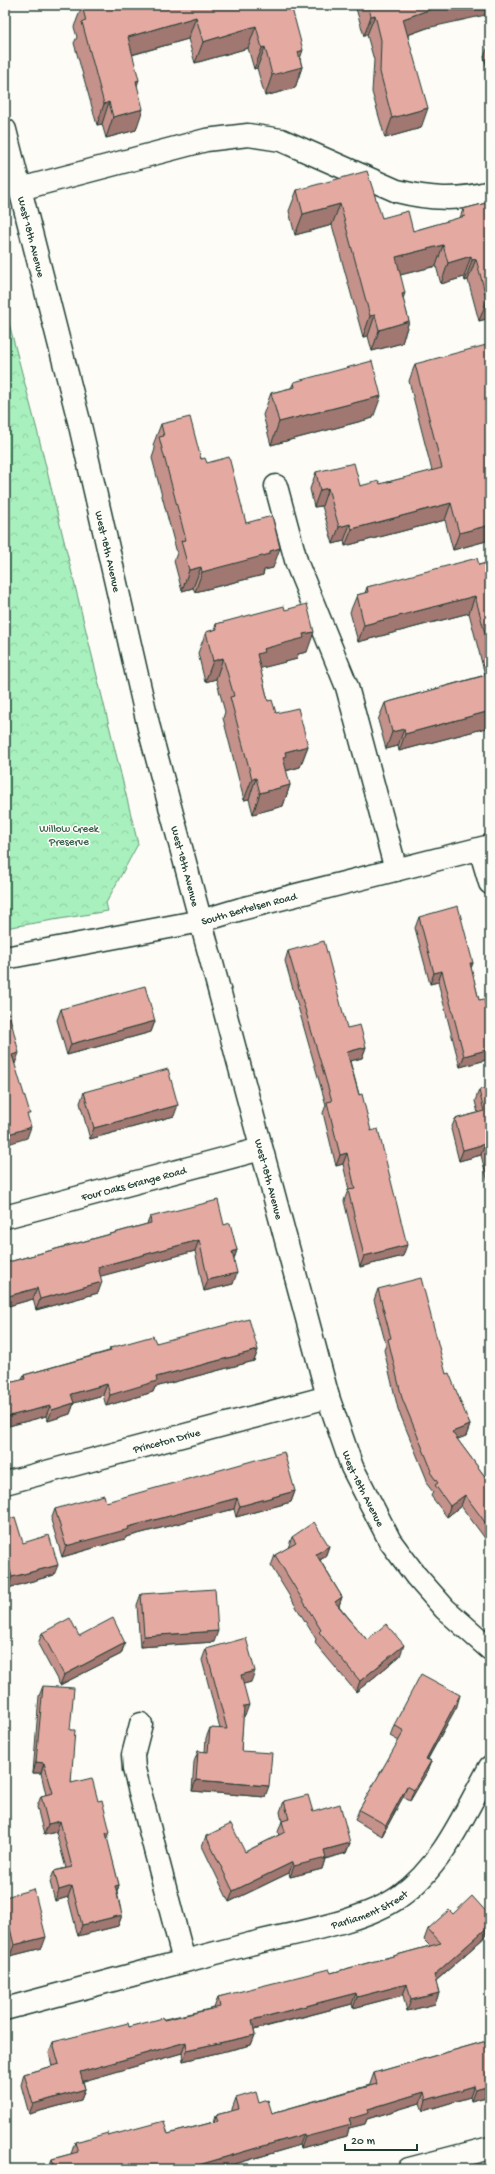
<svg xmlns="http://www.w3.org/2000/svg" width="495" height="2174" font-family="'Gochi Hand',sans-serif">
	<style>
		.park { fill: url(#park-crowns); stroke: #649678 }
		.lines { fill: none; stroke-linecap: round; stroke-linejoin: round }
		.minor-casing { stroke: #1f3d34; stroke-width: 25 }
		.major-casing { stroke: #1f3d34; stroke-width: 25 }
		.minor { stroke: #fdfcf7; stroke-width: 22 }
		.major { stroke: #fdfcf7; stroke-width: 22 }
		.wall { fill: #c4928b; stroke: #1f3d34 }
		.shaded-wall { fill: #a07771; stroke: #1f3d34 }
		.building { fill: #e4aaa2; stroke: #1f3d34 }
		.labels { text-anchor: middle; stroke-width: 3; stroke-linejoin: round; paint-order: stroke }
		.street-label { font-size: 11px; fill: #1f3d34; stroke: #fdfcf7 }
		.park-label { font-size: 11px; fill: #3a614f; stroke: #fdfcf7 }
	</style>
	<defs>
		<pattern id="park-crowns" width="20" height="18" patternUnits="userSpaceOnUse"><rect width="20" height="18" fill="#a8f0bd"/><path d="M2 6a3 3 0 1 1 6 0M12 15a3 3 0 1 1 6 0" fill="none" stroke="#90cfa3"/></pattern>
	</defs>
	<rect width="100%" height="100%" fill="#fdfcf7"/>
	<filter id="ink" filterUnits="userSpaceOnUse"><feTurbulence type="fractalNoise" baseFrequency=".025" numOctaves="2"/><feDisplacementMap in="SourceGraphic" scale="8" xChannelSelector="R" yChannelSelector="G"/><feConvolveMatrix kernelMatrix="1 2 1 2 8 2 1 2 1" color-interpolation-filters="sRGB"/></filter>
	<g filter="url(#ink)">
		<path class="park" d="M5 308 37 430 138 844 106 903 108 911 5 928Z"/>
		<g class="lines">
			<g class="minor-casing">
				<g id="minor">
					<path id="s1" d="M5 130 79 421 149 728 328 1397 352 1467 390 1541 416 1576 445 1609 490 1649"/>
					<path d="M20 189 206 140 248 135 281 140 397 191C429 199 458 201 490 192"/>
					<path d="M276 486 297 564 347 687 396 870"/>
					<path d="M480 849 490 883"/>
					<path id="s2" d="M5 1217 261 1149"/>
					<path id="s3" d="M5 1483 328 1397"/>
					<path d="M141 1724 133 1755 134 1769 184 1961"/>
					<path id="s4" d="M5 2009C87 1987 168 1965 250 1944 293 1933 364 1922 399 1897 443 1866 465 1812 490 1767"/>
					<path d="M409 2169 490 2148"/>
				</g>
			</g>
			<g class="major-casing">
				<g id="major">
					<path id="s5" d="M5 958 201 921 241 909 490 846"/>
				</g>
			</g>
			<use href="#minor" class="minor"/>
			<use href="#major" class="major"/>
		</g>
		<path class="wall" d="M291 5 300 59 302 67 295 88 265 96 257 68 254 69 248 48 195 63 188 39 132 55 137 86 136 130 106 138 102 124 97 125 74 43 77 37 74 27 82 6Z
			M355 5H490L408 35 421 128 385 138 372 92 374 60 367 35 364 36Z
			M490 41V79L484 57Z
			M297 190 382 218 413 231 460 218 463 209 490 202V318L479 321 468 280 465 281 464 277 441 284 436 266 400 275 403 299 409 321 402 343 372 351 368 336 363 337 332 225 295 235 289 211Z
			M415 364 490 540 453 550 445 520 345 546 344 541 333 544 322 506 314 507 310 489 316 472 360 486 380 484 432 471 409 381Z
			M294 382 373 418 271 445 263 415 271 393 291 388Z
			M161 424 207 463 246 523 273 568 264 570 263 575 195 592 193 588 182 591 174 561 177 553 152 458 155 449 153 445Z
			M490 562V727L399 751 398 746 386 749 378 720 385 703 485 675 469 613 358 642 350 612 357 595 365 593 367 587 479 565Z
			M285 610 307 652 298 654 297 659 260 668 268 701 276 713 308 746 300 767 286 771 290 785 283 806 253 814 249 799 244 800 223 718 225 712 216 679 205 682 198 653 206 632 214 630 216 624Z
			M419 917 473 963 471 968 479 1000 490 1022V1059L460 1067 438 982 430 984 415 928Z
			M288 951 347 1028 366 1047 362 1058 350 1061 403 1256 360 1267 344 1201 348 1190H349L343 1164 336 1166 323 1113 326 1105 285 961Z
			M61 1009 155 1021 151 1032 67 1055 57 1020Z
			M490 1087V1190L481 1155 459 1161 451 1129 455 1119 478 1113 475 1101 479 1090Z
			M84 1092 174 1116 90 1139 80 1103Z
			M150 1217 224 1225 237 1250 234 1259 233 1284 204 1291 195 1251 100 1276 98 1293 36 1310 33 1299 5 1307V1263L147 1224Z
			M378 1289 446 1374 470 1425 466 1436 457 1439 489 1482H490V1545L461 1506 447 1517 431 1496 433 1492 426 1483 427 1480 398 1409 384 1350 386 1345 374 1300Z
			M156 1343 258 1350 254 1361 155 1387 153 1392 106 1406 103 1395 74 1403 70 1414 48 1421 46 1416 5 1427V1384L22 1380 24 1375 109 1351 110 1348Z
			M295 1491 291 1502 236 1517 234 1509 126 1537 125 1539 62 1557 51 1520 55 1509 106 1502Z
			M5 1520 23 1543 54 1575 8 1588 5 1576Z
			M292 1537 329 1546 325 1557 320 1560 342 1597 339 1606 367 1640 400 1656 356 1692 315 1643 316 1639 271 1566 275 1555 288 1548Z
			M141 1594 214 1642 140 1647 137 1605Z
			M42 1633 79 1636 125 1643 121 1654 60 1685 38 1644Z
			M206 1649 251 1682 243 1684 245 1716H243L241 1751 265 1797 192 1791 194 1762 198 1751 205 1752 206 1738 210 1728 220 1729 202 1660Z
			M43 1686 70 1730 71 1783 107 1840 119 1885 117 1892 122 1915 118 1926 78 1936 68 1897 55 1901 50 1882 54 1871 66 1868 56 1832 44 1835 37 1807 41 1796 46 1795 41 1773H33L39 1696Z
			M457 1706 428 1759 431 1761 427 1772 410 1801 403 1797 382 1836 355 1820 359 1810 399 1741 390 1736 394 1725Z
			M284 1801 313 1812 350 1843 346 1853 325 1859 322 1869 290 1877 289 1873 229 1902 202 1846 206 1836 245 1852 279 1835 278 1832 282 1821 280 1812Z
			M5 1897 42 1948 10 1956 5 1936Z
			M453 1914 490 1916V1926L487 1935 436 1981 439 1993 435 2004 407 2011 403 1995 353 2008 352 2004 254 2030 255 2035 251 2045 183 2061 182 2053 83 2081 85 2089 81 2100 29 2114 21 2085 24 2074 52 2066 49 2053 53 2042 129 2027 214 2008 218 1997 331 1973 430 1946 424 1940 428 1929Z
			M490 2040V2096L471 2101 470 2097 423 2111 420 2103 367 2119 365 2124 349 2128 347 2136 301 2148 300 2145 218 2169H48L52 2159 71 2154 75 2142 108 2136 168 2134 214 2122 216 2115 232 2111V2109L236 2098 259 2103 272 2113 370 2085V2084L374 2073Z"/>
		<path class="shaded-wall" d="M448 5H490V14L427 28 396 39 403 19 434 8Z
			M375 15 367 35 364 36 371 16Z
			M196 17 188 39 120 58 128 37Z
			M256 26 248 48 195 63 203 42Z
			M265 47 257 68 254 69 262 48Z
			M303 50 297 68 302 67 295 88 265 96 272 75 298 52Z
			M139 80 131 102 136 81Z
			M109 102 102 124 97 125 104 104Z
			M428 108 421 128 385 138 392 118Z
			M143 109 136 130 106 138 113 117Z
			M340 204 332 225 295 235 303 214Z
			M443 245 436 266 388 278 396 257Z
			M471 256 464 277 441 284 448 263Z
			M476 259 468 280 465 281 472 260Z
			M405 293 398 314 402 294Z
			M490 299V318L479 321 487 300Z
			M375 315 368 336 363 337 370 316Z
			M409 321 402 343 372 351 379 330Z
			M381 396 373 418 271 445 279 422Z
			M328 488 322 506 314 507 320 490Z
			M451 503 445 520 345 546 352 529Z
			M350 524 344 541 333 544 339 527Z
			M490 525V540L453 550 459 533Z
			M280 548 273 568 264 570 263 575 195 592 202 572Z
			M201 567 193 588 182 591 189 570Z
			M475 596 469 613 358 642 364 625Z
			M314 632 307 652 298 654 297 659 258 669 257 654 263 649 303 634Z
			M223 658 216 679 205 682 213 661Z
			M490 711V727L399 751 405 734Z
			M404 729 398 746 386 749 392 732Z
			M308 746 300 767 281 772 283 757 285 752Z
			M256 778 249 799 244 800 252 779Z
			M290 785 283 806 253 814 260 793Z
			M470 963H473L469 973Z
			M442 971 438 982 430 984 434 973Z
			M155 1021 151 1032 67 1055 71 1044Z
			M366 1047 362 1058 343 1063 347 1052Z
			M490 1049V1059L460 1067 464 1056Z
			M19 1053 15 1064 12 1055Z
			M178 1105 174 1116 90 1139 94 1128Z
			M31 1127 27 1138 5 1145V1135Z
			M485 1144 481 1155 459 1161 463 1150Z
			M347 1153 343 1164 336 1166 340 1155Z
			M199 1240 195 1251 94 1278 98 1267Z
			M407 1245 403 1256 360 1267 364 1256Z
			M237 1250 233 1261 232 1252Z
			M237 1273 233 1284 204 1291 208 1280Z
			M102 1282 98 1293 36 1310 40 1299Z
			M37 1288 33 1299 5 1307V1297Z
			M258 1350 254 1361 155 1387 153 1392 106 1406 110 1395 156 1377Z
			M107 1384 103 1395 67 1405 71 1394Z
			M74 1403 70 1414 48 1421 52 1410Z
			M50 1406 46 1416 5 1427V1417Z
			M470 1425 466 1436 448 1443 452 1432Z
			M295 1491 291 1502 236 1517 240 1506Z
			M465 1495 461 1506 447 1517 450 1506Z
			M237 1498 234 1509 126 1537 125 1539 62 1557 66 1546 128 1527Z
			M329 1546 325 1557 312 1564 316 1554Z
			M58 1565 54 1575 8 1588 12 1577Z
			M342 1597 338 1608 335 1602Z
			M218 1631 214 1642 140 1647 144 1636Z
			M125 1643 121 1654 60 1685 64 1675Z
			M404 1645 400 1656 356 1692 360 1681Z
			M255 1671 251 1682 237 1686 241 1675Z
			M460 1695 457 1706 422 1769 426 1759Z
			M249 1705 245 1716 240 1717 244 1706Z
			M431 1761 427 1772 410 1801 414 1790Z
			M36 1762 44 1763 41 1773H33Z
			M196 1780 269 1786 265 1797 192 1791Z
			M407 1786 403 1797 382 1836 386 1825Z
			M60 1821 56 1832 44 1835 48 1824Z
			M110 1832 106 1843V1833Z
			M350 1843 346 1853 325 1859 322 1869 290 1877 294 1866 324 1850Z
			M293 1862 289 1873 229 1902 233 1891Z
			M119 1885 115 1896V1886Z
			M72 1886 68 1897 55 1901 59 1890Z
			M122 1915 118 1926 78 1936 82 1925Z
			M9 1924 5 1934V1925Z
			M490 1925 487 1935 430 1986 434 1975Z
			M46 1937 42 1948 10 1956 14 1945Z
			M407 1984 403 1995 353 2008 357 1997Z
			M356 1993 352 2004 248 2031 252 2020Z
			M439 1993 435 2004 407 2011 411 2000Z
			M255 2035 251 2045 183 2061 187 2050Z
			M186 2042 182 2053 77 2083 80 2072Z
			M474 2086 470 2097 423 2111 426 2100Z
			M490 2086V2096L471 2101 475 2090Z
			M85 2089 81 2100 29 2114 33 2104Z
			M424 2092 420 2103 367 2119 365 2124 349 2128 347 2136 301 2148 305 2137 349 2119 368 2109Z
			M304 2134 300 2145 218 2169H185Z"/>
		<path class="building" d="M85 5H291L303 50 298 52 302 67 272 75 265 47 262 48 256 26 203 42 196 17 128 37 139 80 136 81 143 109 113 117 109 102 104 104 82 22 86 21 82 6Z
			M368 5H448L434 8 403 19 428 108 392 118 380 72 381 40 375 15 371 16Z
			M367 171 382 218 408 211 413 231 465 216 463 209 490 202V299L487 300 476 259 472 260 471 256 448 263 443 245 396 257 405 293 402 294 409 321 379 330 375 315 370 316 340 204 303 214 297 190Z
			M490 344V525L459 533 451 503 352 529 350 524 339 527 328 488 320 490 316 472 354 463 360 486 379 481 380 484 442 468 415 364Z
			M372 361 381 396 279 422 271 393 295 387 294 382Z
			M190 417 201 459 205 458 207 463 229 457 246 523 272 516 280 548 270 551V554L202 572 201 567 189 570 181 541 186 540 159 437 164 436 161 424Z
			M477 558 479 565 490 562V652L475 596 364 625 357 595 368 592 367 587Z
			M307 604 314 632 303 634 304 638 263 649 264 652 257 654 268 701 272 700 276 713 298 708 308 746 285 752 286 756 283 757 290 785 260 793 256 778 252 779 230 697 234 696 223 658 213 661 206 632 217 629 216 624 284 606 285 610Z
			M490 674V711L405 734 404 729 392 732 385 703Z
			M458 906 473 963H470L479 1000 484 999 490 1022V1049L464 1056 442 971 434 973 419 917Z
			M324 941 347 1028 360 1025 366 1047 347 1052 359 1095 362 1094 371 1131 378 1129 407 1245 364 1256 348 1190 355 1189 347 1153 340 1155 327 1102 332 1101 288 951Z
			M145 986 155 1021 71 1044 61 1009Z
			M9 1013 19 1053 12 1055 30 1114H27L31 1127 5 1135V1014Z
			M168 1069 178 1105 94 1128 84 1092Z
			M490 1087V1165L485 1144 463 1150 455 1119 484 1111 479 1090Z
			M218 1200 224 1225 230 1223 237 1250 232 1252 237 1273 208 1280 199 1240 98 1267 102 1282 40 1299 37 1288 5 1297V1263L151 1223 150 1217Z
			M421 1278 446 1374 449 1373 470 1425 452 1432 489 1482H490V1529L465 1495 450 1506 435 1485 438 1483 430 1472 432 1471 402 1398 388 1339 391 1338 378 1289Z
			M249 1319 258 1350 156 1377 157 1381 110 1395 107 1384 71 1394 74 1403 52 1410 50 1406 5 1417V1384L25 1379 24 1375 111 1351 110 1348 153 1336 156 1343Z
			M284 1452 295 1491 240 1506 237 1498 128 1527 129 1529 66 1546 55 1509 104 1495 106 1502Z
			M15 1517 23 1543 49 1535 58 1565 12 1577 5 1552V1520Z
			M314 1522 329 1546 316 1554 342 1597 335 1602 367 1640 386 1624 404 1645 360 1681 319 1632 321 1630 275 1555 296 1543 292 1537Z
			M215 1589 218 1631 144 1636 141 1594Z
			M70 1618 79 1636 113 1618 125 1643 64 1675 42 1633Z
			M246 1638 255 1671 241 1675 249 1705 244 1706 241 1751 272 1753 269 1786 196 1780 198 1751 208 1752 210 1728 227 1729 206 1649Z
			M421 1674 460 1695 426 1759 431 1761 414 1790 407 1786 386 1825 359 1810 404 1731 394 1725Z
			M43 1686 74 1688 70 1730H75L71 1783 92 1778 98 1801 102 1800 110 1832 106 1833 119 1885 115 1886 122 1915 82 1925 72 1886 59 1890 54 1871 72 1867 60 1821 48 1824 41 1796 53 1793 44 1763 36 1762Z
			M308 1795 313 1812 340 1804 350 1843 324 1850 326 1858 294 1866 293 1862 233 1891 206 1836 231 1824 245 1852 285 1832 282 1821 289 1819 284 1801Z
			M34 1889 46 1937 14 1945 9 1924 5 1925V1897Z
			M472 1896 490 1916V1925L434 1975 439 1993 411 2000 407 1984 357 1997 356 1993 252 2020 255 2035 187 2050 186 2042 80 2072 85 2089 33 2104 24 2074 59 2064 53 2042 128 2023 129 2027 163 2018 164 2020 220 2007 218 1997 329 1969 331 1973 441 1943 428 1929 449 1910 453 1914Z
			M490 2040V2086L475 2090 474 2086 426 2100 424 2092 368 2109 369 2113 349 2119 351 2125 305 2137 304 2134 185 2169H55L52 2159 78 2152 75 2142 108 2133V2136L164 2121 168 2134 218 2121 216 2115 239 2109 236 2098 256 2092 259 2103 268 2100 272 2113 377 2084 374 2073Z"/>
	</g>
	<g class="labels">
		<g class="street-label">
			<text dy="4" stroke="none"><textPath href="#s1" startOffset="110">West 18th Avenue</textPath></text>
			<text dy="4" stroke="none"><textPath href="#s1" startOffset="434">West 18th Avenue</textPath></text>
			<text dy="4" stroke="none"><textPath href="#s1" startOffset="758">West 18th Avenue</textPath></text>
			<text dy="4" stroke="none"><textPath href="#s5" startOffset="249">South Bertelsen Road</textPath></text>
			<text dy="4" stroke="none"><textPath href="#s1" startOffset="1082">West 18th Avenue</textPath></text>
			<text dy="4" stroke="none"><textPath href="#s2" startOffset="133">Four Oaks Grange Road</textPath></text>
			<text dy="4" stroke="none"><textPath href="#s3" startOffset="167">Princeton Drive</textPath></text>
			<text dy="4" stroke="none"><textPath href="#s1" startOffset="1406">West 18th Avenue</textPath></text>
			<text dy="4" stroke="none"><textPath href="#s4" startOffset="378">Parliament Street</textPath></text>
		</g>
		<g class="park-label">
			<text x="69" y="832">Willow Creek<tspan x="69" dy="13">Preserve</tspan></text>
		</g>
	</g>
	<rect width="495" height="2174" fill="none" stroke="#fdfcf7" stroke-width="20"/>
	<rect x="10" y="10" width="475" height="2154" fill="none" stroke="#1f3d34" stroke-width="1.5" filter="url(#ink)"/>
	<path d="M345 2144v6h72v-6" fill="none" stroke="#1f3d34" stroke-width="2"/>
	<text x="351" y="2144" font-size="12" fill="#1f3d34" stroke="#fdfcf7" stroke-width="3" paint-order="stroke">20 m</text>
</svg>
